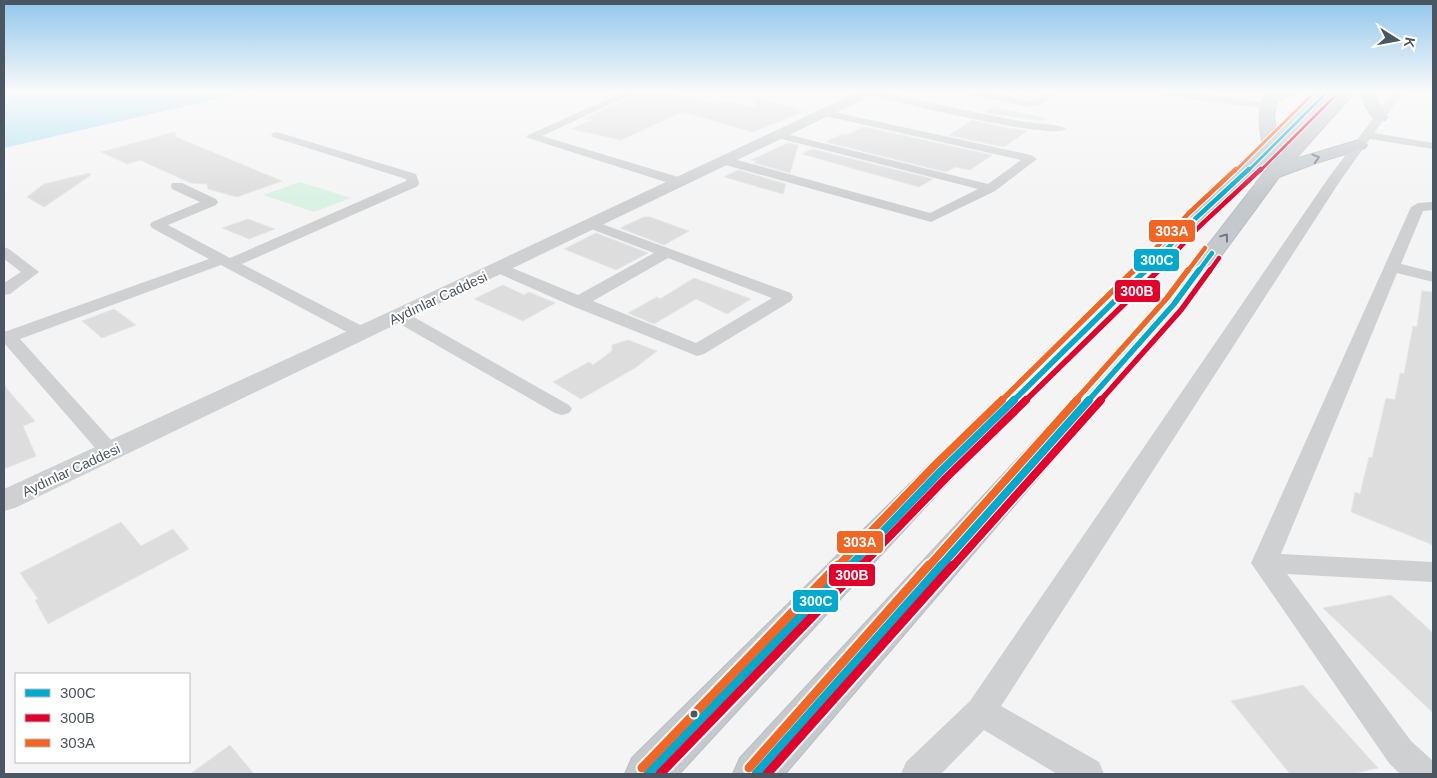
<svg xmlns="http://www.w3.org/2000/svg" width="1437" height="778" font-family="Arial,sans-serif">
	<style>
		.green { fill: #d9f2e3 }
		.water { fill: #aee2f0 }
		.building { fill: #ddddde; stroke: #e5e6e7 }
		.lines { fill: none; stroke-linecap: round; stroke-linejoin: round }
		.trunk-casing { stroke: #b9bec3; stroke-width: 2 }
		.minor { fill: #ced0d2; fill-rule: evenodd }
		.tertiary { fill: #ced0d2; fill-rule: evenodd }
		.trunk { fill: #c4c9cd; fill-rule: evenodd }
		.bus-1-far4-casing { stroke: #fff; stroke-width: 5 }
		.bus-1-far3-casing { stroke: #fff; stroke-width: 7 }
		.bus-1-far2-casing { stroke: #fff; stroke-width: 9 }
		.bus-1-far1-casing { stroke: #fff; stroke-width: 11 }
		.bus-1-casing { stroke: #fff; stroke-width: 13 }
		.bus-2-far4-casing { stroke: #fff; stroke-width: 5 }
		.bus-2-far3-casing { stroke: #fff; stroke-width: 7 }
		.bus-2-far2-casing { stroke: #fff; stroke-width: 9 }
		.bus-2-far1-casing { stroke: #fff; stroke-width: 11 }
		.bus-2-casing { stroke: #fff; stroke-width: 13 }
		.bus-3-far4-casing { stroke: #fff; stroke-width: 5 }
		.bus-3-far3-casing { stroke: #fff; stroke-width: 7 }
		.bus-3-far2-casing { stroke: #fff; stroke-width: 9 }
		.bus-3-far1-casing { stroke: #fff; stroke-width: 11 }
		.bus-3-casing { stroke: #fff; stroke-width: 13 }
		.bus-1-far4 { stroke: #00a9ce; stroke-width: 3 }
		.bus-1-far3 { stroke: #00a9ce; stroke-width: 4.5 }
		.bus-1-far2 { stroke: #00a9ce; stroke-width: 5.5 }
		.bus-1-far1 { stroke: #00a9ce; stroke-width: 8 }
		.bus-1 { stroke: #00a9ce; stroke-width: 9 }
		.bus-2-far4 { stroke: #e4002b; stroke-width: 3 }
		.bus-2-far3 { stroke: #e4002b; stroke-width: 4.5 }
		.bus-2-far2 { stroke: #e4002b; stroke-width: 5.5 }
		.bus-2-far1 { stroke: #e4002b; stroke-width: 8 }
		.bus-2 { stroke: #e4002b; stroke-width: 9 }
		.bus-3-far4 { stroke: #f26522; stroke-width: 3 }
		.bus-3-far3 { stroke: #f26522; stroke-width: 4.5 }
		.bus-3-far2 { stroke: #f26522; stroke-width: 5.5 }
		.bus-3-far1 { stroke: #f26522; stroke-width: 8 }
		.bus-3 { stroke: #f26522; stroke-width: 9 }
		.oneway { stroke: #6f7881 }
		.bus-dot { fill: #4a5661; stroke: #fff; stroke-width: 2 }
		.labels { text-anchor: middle; stroke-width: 4; stroke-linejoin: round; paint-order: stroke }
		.street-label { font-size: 14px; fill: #4a5661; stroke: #fff }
		.line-badge { stroke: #fff; stroke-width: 2 }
		.badge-label { font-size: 14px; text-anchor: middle; font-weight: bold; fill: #fff }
	</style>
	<rect width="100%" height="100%" fill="#f4f4f4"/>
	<path class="green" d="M300 182 351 198 314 212 263 195Z"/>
	<path class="water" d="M4 91H251L4 148Z"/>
	<path class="building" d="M645 91 721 104 729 101 756 108 757 99 802 110 799 111 802 112 753 132 682 112 621 140 571 129 592 120 583 119Z
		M993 107 1046 118 1040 121 984 112Z
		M972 120 1003 127 1027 131 1004 147 949 135Z
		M864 127 992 155 970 170 955 167 946 172 826 142 842 134 847 135Z
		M175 132 176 137 282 181 237 197 208 189 207 184 191 183 140 160 127 164 101 152Z
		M788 143 798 145 790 173 754 163 757 161 751 160Z
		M812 149 933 179 919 187 802 154Z
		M738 170 786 184 783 194 724 177Z
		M90 173 91 175 44 207 27 197 44 184Z
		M644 217H650L689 231 664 245 620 228Z
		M248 219 275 229 249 239 222 228Z
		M596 233 604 236 648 253 616 270 564 249Z
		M694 278 751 299 727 314 696 299 654 324 628 313 657 297 660 299Z
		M503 285 524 295 529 292 555 303 523 321 474 299Z
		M1422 291 1433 292V545L1351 512 1355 492 1360 494 1369 457 1372 458 1386 398 1395 400 1400 373 1404 374 1413 326 1417 327Z
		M114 309 136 325 102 338 82 321Z
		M628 340 657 351 635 368 581 399 553 382 589 362 593 365 612 351V345Z
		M4 382 7 389 35 421 23 426 36 456 4 469Z
		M121 522 141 546 173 529 189 549 48 624 35 600 38 599 20 573Z
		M1391 595 1433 633V713L1323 608Z
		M1303 685 1378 768 1352 774H1290L1231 701Z
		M230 745 254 774H190Z"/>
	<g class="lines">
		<g class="trunk-casing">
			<path id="trunk" d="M1278 91H1297L1295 94 1277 101 1274 117 1277 134 1320 91H1335L1277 152 1202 223 1162 268 952 478 679 774H625L632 758 930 464 1146 258 1188 215 1263 148C1261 133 1256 112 1264 98 1266 94 1274 93 1278 91Z
				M1342 91H1356L1295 159 1359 140 1365 142 1367 145 1365 148 1316 163 1279 177 1182 309 785 774H733L740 758 1166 299 1267 169Z
				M1360 91H1374L1380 107 1387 117 1385 120H1375L1366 107Z"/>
		</g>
		<path class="minor" d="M626 91H639L542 136 685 179 686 182 685 185H675L528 138 526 136Z
			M864 91H877C926 102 975 113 1025 122 1033 123 1061 124 1066 129 1053 141 890 100 865 94Z
			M962 91H981L1028 101C1041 100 1042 91 1058 91L1041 105 1028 107 967 94Z
			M1149 91H1177L1268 103 1273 106 1268 109 1154 94Z
			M1394 91H1404L1374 133 1433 143V149L1370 139 1340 181 1001 706 1099 762 1104 774H1057L984 730 941 774H901L906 762 970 701 1329 177Z
			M825 110 1031 155 1037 159 995 191 931 222 722 164 720 161 722 158H730L930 213 978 189 774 137 772 135 778 132 988 184 1021 160 821 115 820 113 821 111Z
			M277 132 416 174 419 183 418 186 242 264 368 329 371 333 368 337 362 338 356 337 221 265 20 339 122 452 119 457 111 459 103 457 4 343V331H7L209 259 152 228 150 225 152 222 200 202 172 189 171 186 172 183H182L216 199 218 202 216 205 168 225 230 258 406 181V179L273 137 271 135 273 133Z
			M1433 202V210L1423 211 1401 264 1433 272V282L1397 273 1281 554 1433 562V582L1287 574 1411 741 1433 761V774H1400L1389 763 1251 563 1411 207 1418 203Z
			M591 220 791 293 793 297 791 301 704 354 697 356 572 306 493 271 491 268 493 265H505L578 295 654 253 586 227 584 224 586 221ZM668 258 772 298 696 343 593 301Z
			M4 247 9 249 39 272 10 294 4 295V283L21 272 4 259Z
			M399 311 405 312 569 405 572 409 569 413 562 415 555 413 393 320 390 316 393 312Z"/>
		<path class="tertiary" d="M860 91H876L874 94 15 508 4 511V489L391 311Z"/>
		<use href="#trunk" class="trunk"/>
		<g class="bus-1-far4-casing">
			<path id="bus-1-far4" d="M1248 171 1328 91"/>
		</g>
		<g class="bus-1-far3-casing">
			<path id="bus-1-far3" d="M1145 272 1195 219 1249 169
				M1198 272 1212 253"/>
		</g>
		<g class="bus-1-far2-casing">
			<path id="bus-1-far2" d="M1013 401 1146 270
				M1088 401 1174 304 1199 270"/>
		</g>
		<g class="bus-1-far1-casing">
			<path id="bus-1-far1" d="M849 567 941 471 1014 400
				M940 567 1089 400"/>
		</g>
		<g class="bus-1-casing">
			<path id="bus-1" d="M648 774 850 565
				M756 774 942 565"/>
		</g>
		<g class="bus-2-far4-casing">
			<path id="bus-2-far4" d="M1260 171 1334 97"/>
		</g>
		<g class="bus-2-far3-casing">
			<path id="bus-2-far3" d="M1157 272 1201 225 1261 169
				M1209 272 1219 258"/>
		</g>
		<g class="bus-2-far2-casing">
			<path id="bus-2-far2" d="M1025 401 1159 270
				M1100 401 1181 310 1210 270"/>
		</g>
		<g class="bus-2-far1-casing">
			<path id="bus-2-far1" d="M860 567 947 477 1026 400
				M952 567 1101 400"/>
		</g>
		<g class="bus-2-casing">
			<path id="bus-2" d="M660 774 862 565
				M767 774 953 565"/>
		</g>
		<g class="bus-3-far4-casing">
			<path id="bus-3-far4" d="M1235 171 1316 91"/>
		</g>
		<g class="bus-3-far3-casing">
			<path id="bus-3-far3" d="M1133 272 1189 213 1236 169
				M1187 272 1205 248"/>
		</g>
		<g class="bus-3-far2-casing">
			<path id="bus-3-far2" d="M1001 401 1134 270
				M1075 401 1167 298 1188 270"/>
		</g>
		<g class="bus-3-far1-casing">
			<path id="bus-3-far1" d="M837 567 935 465 1002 400
				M928 567 1077 400"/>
		</g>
		<g class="bus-3-casing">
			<path id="bus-3" d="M642 768 838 565
				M749 768 929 565"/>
		</g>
		<use href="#bus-1-far4" class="bus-1-far4"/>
		<use href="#bus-1-far3" class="bus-1-far3"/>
		<use href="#bus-1-far2" class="bus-1-far2"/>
		<use href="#bus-1-far1" class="bus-1-far1"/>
		<use href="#bus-1" class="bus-1"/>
		<use href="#bus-2-far4" class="bus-2-far4"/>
		<use href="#bus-2-far3" class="bus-2-far3"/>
		<use href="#bus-2-far2" class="bus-2-far2"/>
		<use href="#bus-2-far1" class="bus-2-far1"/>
		<use href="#bus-2" class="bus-2"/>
		<use href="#bus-3-far4" class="bus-3-far4"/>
		<use href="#bus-3-far3" class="bus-3-far3"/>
		<use href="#bus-3-far2" class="bus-3-far2"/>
		<use href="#bus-3-far1" class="bus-3-far1"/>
		<use href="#bus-3" class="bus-3"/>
	</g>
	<defs><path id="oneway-chevron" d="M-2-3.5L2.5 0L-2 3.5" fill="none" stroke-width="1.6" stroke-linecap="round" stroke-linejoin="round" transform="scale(1.25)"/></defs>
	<g class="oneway">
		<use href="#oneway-chevron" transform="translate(1316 158) rotate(-17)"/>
		<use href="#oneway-chevron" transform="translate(1225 237) rotate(-53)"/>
	</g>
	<linearGradient id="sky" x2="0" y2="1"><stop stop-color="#91c6eb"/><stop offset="0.46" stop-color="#fafafa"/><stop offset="1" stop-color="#fafafa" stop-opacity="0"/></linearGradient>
	<rect width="1437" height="200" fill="url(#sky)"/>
	<circle class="bus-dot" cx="694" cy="714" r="4.5"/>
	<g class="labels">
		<g class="street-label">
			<text transform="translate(438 298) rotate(-25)" y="5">Aydınlar Caddesi</text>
			<text transform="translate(71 470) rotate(-25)" y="5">Aydınlar Caddesi</text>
		</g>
	</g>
	<g class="line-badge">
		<rect x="1148" y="219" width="48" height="24" rx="5" fill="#f26522"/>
		<rect x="1133" y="248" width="47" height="24" rx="5" fill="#00a9ce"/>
		<rect x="1114" y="279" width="47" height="24" rx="5" fill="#e4002b"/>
		<rect x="836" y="530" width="48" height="24" rx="5" fill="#f26522"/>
		<rect x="828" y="563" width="48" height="24" rx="5" fill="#e4002b"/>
		<rect x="792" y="589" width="47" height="24" rx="5" fill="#00a9ce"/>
	</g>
	<g class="badge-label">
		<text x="1172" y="236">303A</text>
		<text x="1157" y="265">300C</text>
		<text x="1137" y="296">300B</text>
		<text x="860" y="547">303A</text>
		<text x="852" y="580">300B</text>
		<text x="816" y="606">300C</text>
	</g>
	<rect width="1437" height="778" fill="none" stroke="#4a5661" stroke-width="10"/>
	<rect x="15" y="673" width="175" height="90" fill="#ffffff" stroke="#b7bbc0"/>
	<rect x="25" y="689" width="25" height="8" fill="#00a9ce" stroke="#b7bbc0"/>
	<text x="60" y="698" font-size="15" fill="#4a5661">300C</text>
	<rect x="25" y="714" width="25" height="8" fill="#e4002b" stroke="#b7bbc0"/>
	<text x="60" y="723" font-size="15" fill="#4a5661">300B</text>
	<rect x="25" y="739" width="25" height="8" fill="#f26522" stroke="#b7bbc0"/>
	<text x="60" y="748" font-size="15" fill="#4a5661">303A</text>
	<g transform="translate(1397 40) rotate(101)" stroke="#ffffff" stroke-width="4" paint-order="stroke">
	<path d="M0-4L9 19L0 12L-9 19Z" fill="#4a5661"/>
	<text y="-8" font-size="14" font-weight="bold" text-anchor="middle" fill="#4a5661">K</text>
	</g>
</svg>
